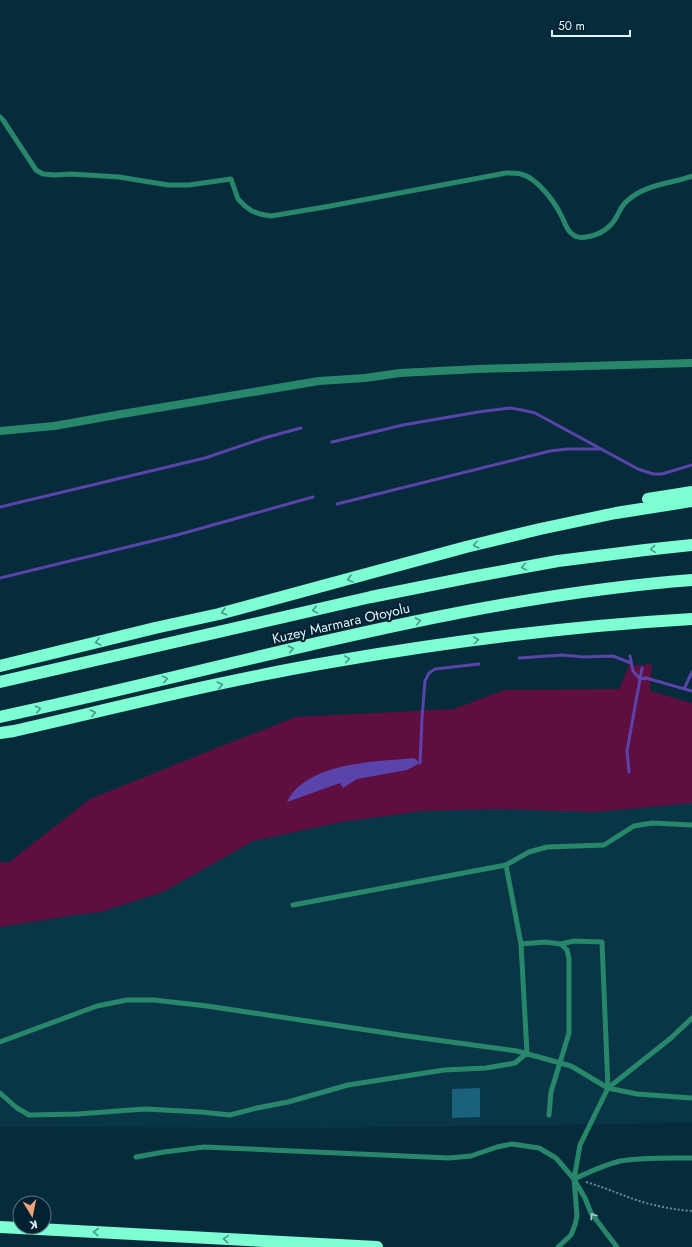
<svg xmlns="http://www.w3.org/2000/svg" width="692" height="1247" font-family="Jost,sans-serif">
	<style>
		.built { fill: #093646 }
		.green { fill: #5f0e40 }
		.water { fill: #5a44ac }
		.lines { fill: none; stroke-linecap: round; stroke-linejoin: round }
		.stream { stroke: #5a44ac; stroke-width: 3 }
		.building { fill: #1a617c }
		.path { stroke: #6e8a97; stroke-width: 2; stroke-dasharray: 2 2; stroke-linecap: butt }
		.lane { stroke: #28876a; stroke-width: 5 }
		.street { stroke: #28876a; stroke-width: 8 }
		.highway { stroke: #7efed3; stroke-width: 12 }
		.oneway { stroke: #459b89 }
		.oneway2 { stroke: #aad4d2 }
		.labels { text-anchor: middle; stroke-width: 4; stroke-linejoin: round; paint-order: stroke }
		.street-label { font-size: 14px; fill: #e2f5ff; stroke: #00212f }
	</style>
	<rect width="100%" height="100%" fill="#062b3a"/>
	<path class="built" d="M692 803V1123L328 1128 0 1127V927L75 915 100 912 163 892 253 841 341 822 422 811 497 809 594 812Z"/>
	<path class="green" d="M652 664 650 691 692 703V803L594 812 497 809 422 811 341 822 253 841 163 892 100 912 75 915 0 927V862L8 863 90 799 214 749 296 717 454 709 504 690 619 689 629 666Z"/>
	<path class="water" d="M414 758 420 763 407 770 357 779 343 788 340 783 287 802C306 762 375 762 414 758Z"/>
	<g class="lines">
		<path class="stream" d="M332 442 403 425 478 412 510 408 522 410 535 413 638 469 653 474H662L692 465
			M337 504 550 451 567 449H599
			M0 507 205 458 264 438 301 428
			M0 578 177 535 313 497
			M630 656 633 671 640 679
			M519 658 562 655 584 657 613 656 631 663
			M641 679 646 678 692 691
			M684 689 692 672
			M420 763 422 718 425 681 429 673 435 669 479 664
			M629 772 627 751 642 668"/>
	</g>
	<path class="building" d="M480 1088V1117L452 1118V1089Z"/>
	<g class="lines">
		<path class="path" d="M586 1182C607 1188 625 1197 646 1203 661 1207 676 1210 692 1211"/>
		<path class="lane" d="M0 117 3 120 36 170 43 174 55 175 71 174 119 177 168 185H189L231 179 238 199 245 206 252 211 260 214 271 216 325 207 506 173C511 173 516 173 521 174 537 178 554 201 561 215 564 220 566 229 571 233 575 237 581 238 586 237 600 235 610 229 617 216 620 210 622 205 627 201 645 184 670 184 692 176
			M506 865 529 852 547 847 604 845 634 826 652 823 692 825
			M521 944 545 942 561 944 567 950 569 959V1033L551 1092 549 1115
			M561 944 574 941 602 942 608 1088
			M0 1042 97 1006 127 1000H154L207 1006 407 1036 517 1051 571 1066 608 1088 637 1094 692 1098
			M0 1093 17 1108 29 1115 78 1114 145 1109 201 1112 230 1115 257 1108 288 1102 348 1085 444 1070 486 1068 515 1063 527 1053 521 944 506 865 293 905
			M136 1157 164 1152 204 1147 449 1158 471 1156 497 1147 512 1144 539 1148 556 1158 574 1179C589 1172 604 1165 620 1161 644 1157 669 1158 692 1158
			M575 1181 585 1198 591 1213 617 1247
			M558 1247 571 1235 575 1225 577 1216 574 1179 580 1145 608 1088 671 1038 692 1018"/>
		<path class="street" d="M0 431 54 426 122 414 319 381 365 378 400 373 478 369 692 363"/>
		<path class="highway" d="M648 499 692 492
			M0 666 155 628 219 614 466 547 540 529 616 513 692 501
			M0 682 371 597 471 577 558 561 645 550 692 545
			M0 717C77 700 154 682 232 663 383 627 536 592 692 580
			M0 733 14 731C119 707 225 680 331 662 451 641 571 626 692 619
			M0 1227 377 1247"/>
	</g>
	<defs><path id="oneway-chevron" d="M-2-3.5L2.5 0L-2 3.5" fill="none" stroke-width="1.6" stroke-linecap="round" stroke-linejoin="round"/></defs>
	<g class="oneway">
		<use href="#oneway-chevron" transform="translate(476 545) rotate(166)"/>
		<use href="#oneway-chevron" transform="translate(653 549) rotate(175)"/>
		<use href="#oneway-chevron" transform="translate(524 567) rotate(170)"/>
		<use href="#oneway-chevron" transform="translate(350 579) rotate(165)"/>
		<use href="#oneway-chevron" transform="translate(315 610) rotate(167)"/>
		<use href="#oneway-chevron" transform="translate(224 612) rotate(165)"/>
		<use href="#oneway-chevron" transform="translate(418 621) rotate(-11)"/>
		<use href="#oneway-chevron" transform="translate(476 640) rotate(-7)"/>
		<use href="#oneway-chevron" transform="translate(98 642) rotate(166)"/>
		<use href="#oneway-chevron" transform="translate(291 649) rotate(-13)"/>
		<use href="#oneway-chevron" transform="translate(347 659) rotate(-9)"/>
		<use href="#oneway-chevron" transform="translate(165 679) rotate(-13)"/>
		<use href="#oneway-chevron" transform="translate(220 685) rotate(-12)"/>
		<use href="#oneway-chevron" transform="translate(38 709) rotate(-13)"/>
		<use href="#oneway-chevron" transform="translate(93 713) rotate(-13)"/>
		<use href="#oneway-chevron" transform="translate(96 1232) rotate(-177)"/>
		<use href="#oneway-chevron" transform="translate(226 1239) rotate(-177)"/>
	</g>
	<use class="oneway2" href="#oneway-chevron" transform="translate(593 1216) rotate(-124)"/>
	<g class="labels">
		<g class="street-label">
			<text transform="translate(341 623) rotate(-13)" y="5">Kuzey Marmara Otoyolu</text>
		</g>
	</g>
	<g transform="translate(32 1215) rotate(170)"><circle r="19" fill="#00212f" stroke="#5a7682"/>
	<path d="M0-3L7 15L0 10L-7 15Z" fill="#f0a279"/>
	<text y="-6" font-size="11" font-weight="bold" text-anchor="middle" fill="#e2f5ff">K</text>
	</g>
	<path d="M552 30v6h78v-6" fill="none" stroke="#e2f5ff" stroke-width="2"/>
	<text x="558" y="30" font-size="12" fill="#e2f5ff" stroke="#00212f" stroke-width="3" paint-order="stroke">50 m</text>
</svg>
